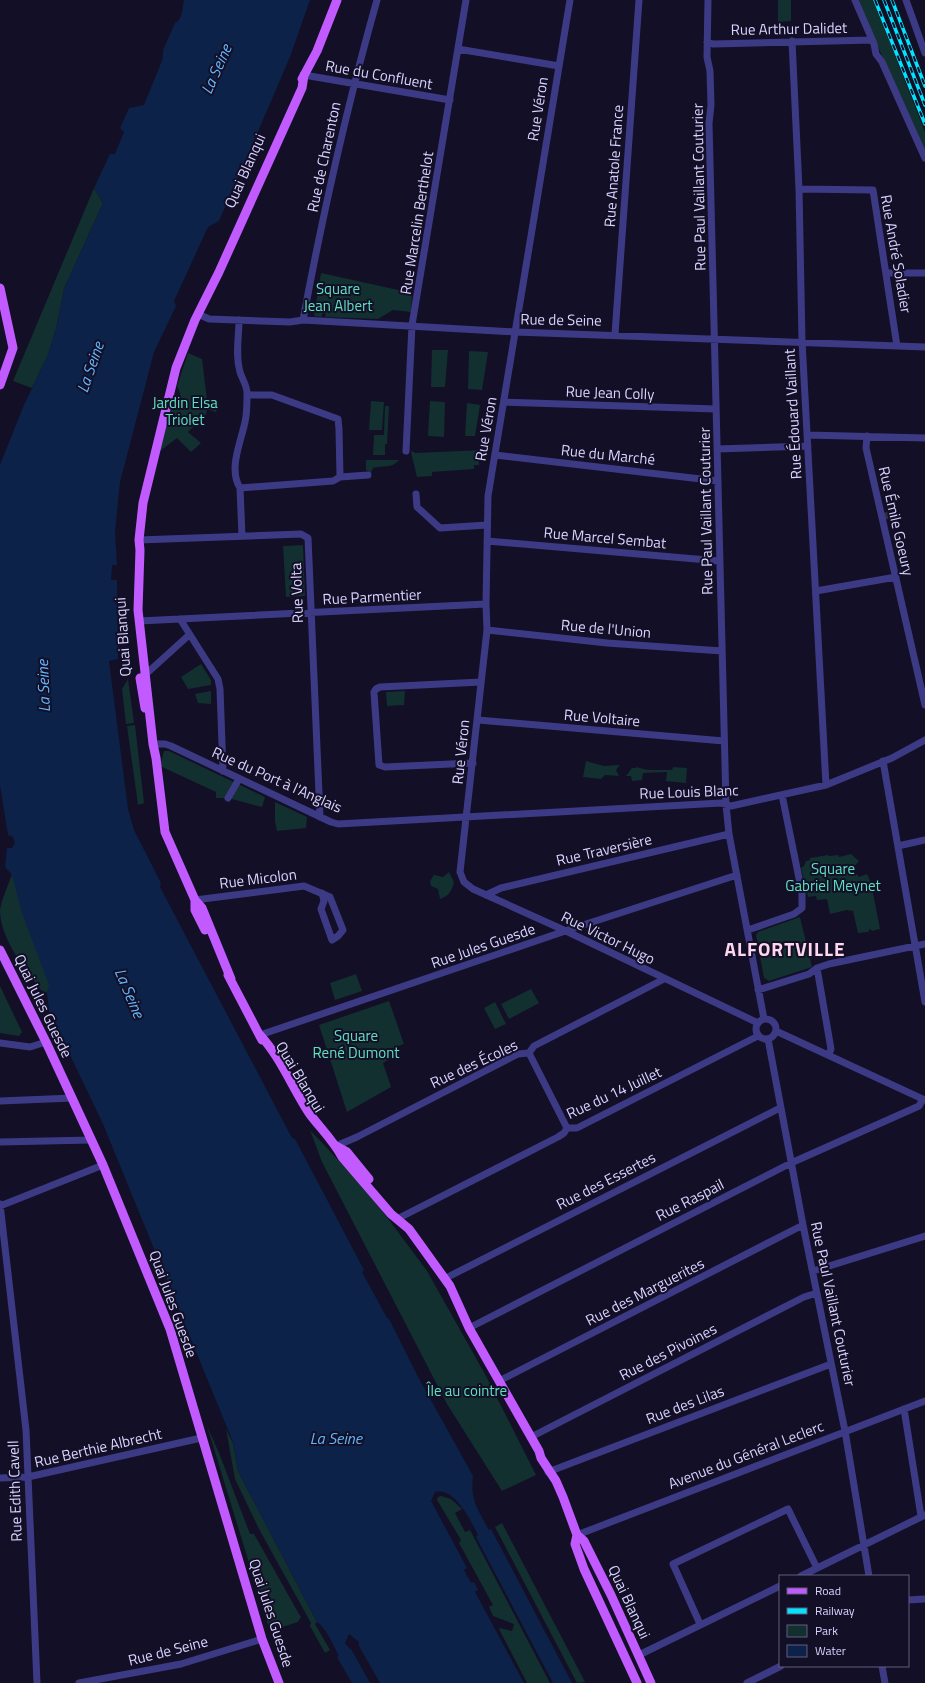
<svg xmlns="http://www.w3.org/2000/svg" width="925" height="1683" font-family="'Titillium Web',sans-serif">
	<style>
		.green { fill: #12302f }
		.water { fill: #0c2248 }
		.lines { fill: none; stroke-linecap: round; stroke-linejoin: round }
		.minor-tunnel { stroke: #312d47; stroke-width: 7; stroke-dasharray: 7 3.5; stroke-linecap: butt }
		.minor { stroke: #3d3a85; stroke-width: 7 }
		.major { stroke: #c25bff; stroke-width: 9 }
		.rail-casing { stroke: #00e5ff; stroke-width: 3.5 }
		.rail { stroke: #130f26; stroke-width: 2; stroke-dasharray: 6; stroke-linecap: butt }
		.labels { text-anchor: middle; stroke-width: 4; stroke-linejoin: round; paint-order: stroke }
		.street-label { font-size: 15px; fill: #d9d4ff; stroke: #130f26 }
		.park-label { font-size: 15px; fill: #5fe0c0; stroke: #130f26 }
		.water-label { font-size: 16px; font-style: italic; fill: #62b6ff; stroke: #130f26 }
		.district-label { font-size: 19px; font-weight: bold; letter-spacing: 1px; fill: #ffd6f0; stroke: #130f26 }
	</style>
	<rect width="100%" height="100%" fill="#130f26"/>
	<path class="green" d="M778 0H791V21L778 22Z
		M859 0H873L925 132V152L863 13Z
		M94 188 103 203 64 289 56 329 48 355 32 388 13 381Z
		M321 273 412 293 411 312 393 310 378 319 325 317 326 314 323 313 321 317 314 316Z
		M432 350H448L445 387H431Z
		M469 351 488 352 482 390 468 389Z
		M188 353 202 359 207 400 219 404 216 412 207 409 206 414 188 432 201 443 191 452 177 438 160 451 172 400 180 398V393L177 386Z
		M371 401 384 402 382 430H369Z
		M430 401 445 402 444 437 428 436Z
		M467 403 480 405 475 436H465Z
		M385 406H389L387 444H385V455H373L374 435H384Z
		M485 450 486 460H479V465H474V469L432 472V476L417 477 411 452 412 451 415 453Z
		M366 460H399C392 469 382 465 373 468L371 473 366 470Z
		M303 545 305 596 286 597 283 546Z
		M201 664 211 680V685L188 689 181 677Z
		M128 679 134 723 126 724 122 689Z
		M211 691V704L198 703 195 694Z
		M405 691 404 705 387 706 386 692Z
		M135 725 144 803 138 805 127 726Z
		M164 751H169L265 797 262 807 228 798H216V792L160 766Z
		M586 761 604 766 620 765 616 770 619 776 605 775 601 779 583 777Z
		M636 767 648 770H672L673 767 687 768 686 783 666 781 667 772 643 773 642 780 632 781 631 776H626L632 768H636Z
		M275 802 307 817 306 828 277 831 275 821Z
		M851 854 859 861 852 869 859 877 867 874 871 883 880 929 872 931 870 929 868 932 858 933 853 911 847 910 830 914 827 899 817 900 816 896 808 897 801 868 804 866 806 861 810 860V858L828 855 829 856 838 855 839 857Z
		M449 872 454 882C452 891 449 896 440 899L438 889 431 886 430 881 434 875 443 877Z
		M12 874 50 985 47 993 41 990C25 970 0 938 0 910 2 898 8 886 12 874Z
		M800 917 812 967 769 981 764 978 756 935 758 932Z
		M356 974 362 991 335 1000 330 983Z
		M0 986 22 1032 19 1036 0 1033Z
		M531 989 539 1003 509 1019 501 1004Z
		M389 1001 404 1044 385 1051 388 1060 383 1063 391 1087 347 1112 319 1025Z
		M495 1002 506 1024 495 1029 484 1008Z
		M310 1130 369 1193 427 1271 486 1376 536 1475 502 1491 447 1404 322 1162Z
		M207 1426 219 1453 250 1534H254L299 1614 301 1617 298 1622 270 1631Z
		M226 1429 233 1443 238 1471 317 1622 315 1624 330 1650 325 1653 310 1626 311 1623 259 1529 235 1479Z
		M441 1496 451 1499 462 1509 455 1513 465 1532 470 1530 550 1683H527L499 1629 500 1628 512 1631 514 1624 493 1616 489 1607 493 1605 459 1543 461 1540 437 1500 438 1497Z
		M502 1523 585 1682 577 1683 495 1527Z"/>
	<path class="water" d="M184 0H310L290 57 244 164 219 221 208 227 174 301 176 306 154 352 120 482 115 532 117 565H112L111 580H117L118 659 109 661 128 809 134 830 161 883 160 887 292 1138 295 1139 364 1270 362 1272 387 1318 389 1319 417 1375 473 1476C470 1500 478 1510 489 1530L491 1529 572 1683H553L476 1537 478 1535C471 1521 455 1487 435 1492L431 1501 467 1568 464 1570 471 1583 474 1582 478 1590 475 1592 524 1683H380L359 1646V1642L349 1634 345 1643 350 1649H351L370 1683H352L337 1657 339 1656C333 1645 327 1629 317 1622L238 1471 233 1442 103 1124 49 1011 47 993 49 985 22 913 12 875 5 867 7 848H12L15 843 13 837 8 835 0 785V465L24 405 48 355 56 329 64 289 103 203 94 188 110 154H115L124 132 120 128 129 108 144 105 163 58V50L175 23C183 19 182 8 184 0Z"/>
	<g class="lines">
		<path class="minor-tunnel" d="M882 517 889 515"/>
		<path class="minor" d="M570 0 488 496 486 604 487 630 460 872 464 882 473 889 566 931 758 1023
			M708 0 707 57 710 71 711 105 709 123 726 805 729 834 764 1019
			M855 0 874 44 876 54 882 62 925 158
			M906 0 925 53
			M792 41 799 189 802 341 826 785
			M707 42 713 44 871 40
			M458 49 559 66
			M304 75 450 100
			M799 189 873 190 897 346
			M886 273H925
			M198 314 209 319 290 322 303 320 515 332 925 347
			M239 320C239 337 235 355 240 372 242 379 248 387 247 395 247 404 247 414 245 422 241 442 228 469 240 488L242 536
			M303 320C323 213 347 106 377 0
			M615 334 639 0
			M504 402 716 409
			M808 435 925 438
			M867 436 866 448 925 705
			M717 449 808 446
			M406 451 412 325 466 0
			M495 455 718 481
			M340 477 368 475
			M240 488 333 481 340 477 339 429 338 419 272 395H248
			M416 494 417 507 440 528 487 525
			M139 540 301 534 308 538 320 817
			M487 541 719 561
			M816 591 896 577
			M180 619 218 679 220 689 223 771
			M139 621 486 604
			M487 630 607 643 722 651
			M146 674 189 635
			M478 720 724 741
			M153 744H165L171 746 331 822 338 824 721 803 731 806 826 785 892 758 925 740
			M883 761 925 1002
			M473 763 385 767 379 765 374 692 376 689 380 687 481 682
			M228 798 239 779
			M898 846 925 840
			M486 895 501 888 729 834
			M195 900 304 886 330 897 343 930 338 936 332 940 321 909 324 901 322 893
			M748 930 794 914 802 908V893L782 795
			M817 968 831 1049 829 1054
			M758 990 809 974 817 968 829 964 925 944
			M756 1029a10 10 0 1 1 20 0a10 10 0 1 1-20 0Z
			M776 1031 925 1100
			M260 1035 577 927 737 875
			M768 1039 803 1225 845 1431 869 1576
			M0 1043 30 1047 46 1042
			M529 1053 534 1046 664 979
			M529 1053 567 1128
			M0 1101 73 1098
			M567 1128H577L758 1036
			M0 1142 92 1140
			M336 1146 357 1137 518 1054 529 1053
			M0 1204 26 1430 37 1683
			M0 1206 103 1165
			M397 1219 558 1137 564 1133 567 1128
			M813 1271 925 1236
			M444 1279 780 1108
			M469 1328 791 1163 919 1106 923 1099
			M499 1381 803 1225
			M904 1409 921 1516
			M531 1437 804 1297 817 1293
			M548 1472 831 1364
			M0 1478 28 1477 201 1438
			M577 1535 925 1401
			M801 1576 925 1515
			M908 1600 925 1599
			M700 1624 673 1564 788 1509 817 1568
			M639 1655 780 1586
			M882 1666 885 1683
			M79 1683 181 1664 262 1639
			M747 1683 781 1666"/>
		<path class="major" d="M302 79 317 51 337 0
			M0 288 13 348 0 385
			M140 678 145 708
			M195 900V910L205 930
			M0 950 46 1042 103 1165 170 1329 262 1639 279 1683
			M228 975 262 1040
			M231 979 202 908 195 900 165 832 156 758 153 744 138 610 140 550 139 540 143 503 176 368 195 320 219 272 302 88 304 75
			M260 1035C281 1058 292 1087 309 1113 320 1128 333 1140 342 1157L391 1214 409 1229 450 1286 469 1328 539 1451 541 1458 556 1481 563 1497 577 1535 584 1541 611 1595 651 1683
			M336 1146 347 1152 369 1179
			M577 1535 575 1544 584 1569 637 1683"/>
		<g class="rail-casing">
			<path id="rail" d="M875 0 925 124
				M884 0 925 105
				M892 0 925 86"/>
		</g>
		<use href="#rail" class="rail"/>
	</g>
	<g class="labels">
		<g class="street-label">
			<text transform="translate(789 29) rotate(-1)" y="5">Rue Arthur Dalidet</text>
			<text transform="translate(379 75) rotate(10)" y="5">Rue du Confluent</text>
			<text transform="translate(538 109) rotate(-81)" y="5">Rue Véron</text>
			<text transform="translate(324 157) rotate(-78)" y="5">Rue de Charenton</text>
			<text transform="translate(614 166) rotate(-86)" y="5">Rue Anatole France</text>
			<text transform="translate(245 171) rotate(-66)" y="5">Quai Blanqui</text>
			<text transform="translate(699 187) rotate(-91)" y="5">Rue Paul Vaillant Couturier</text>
			<text transform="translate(417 223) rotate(-81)" y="5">Rue Marcelin Berthelot</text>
			<text transform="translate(896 254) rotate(80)" y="5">Rue André Soladier</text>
			<text transform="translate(561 320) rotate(1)" y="5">Rue de Seine</text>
			<text transform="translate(610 393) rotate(2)" y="5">Rue Jean Colly</text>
			<text transform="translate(793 414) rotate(-93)" y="5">Rue Édouard Vaillant</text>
			<text transform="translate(486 429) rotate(-80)" y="5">Rue Véron</text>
			<text transform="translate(608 455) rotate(6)" y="5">Rue du Marché</text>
			<text transform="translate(706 511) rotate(-91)" y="5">Rue Paul Vaillant Couturier</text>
			<text transform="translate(896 521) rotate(77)" y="5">Rue Émile Goeury</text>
			<text transform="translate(605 538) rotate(5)" y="5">Rue Marcel Sembat</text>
			<text transform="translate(297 593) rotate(-92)" y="5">Rue Volta</text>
			<text transform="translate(372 597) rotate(-3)" y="5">Rue Parmentier</text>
			<text transform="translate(606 629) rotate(5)" y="5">Rue de l'Union</text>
			<text transform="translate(123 637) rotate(-94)" y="5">Quai Blanqui</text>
			<text transform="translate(602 718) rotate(5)" y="5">Rue Voltaire</text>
			<text transform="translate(461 752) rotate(-84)" y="5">Rue Véron</text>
			<text transform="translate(277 780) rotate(24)" y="5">Rue du Port à l'Anglais</text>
			<text transform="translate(689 792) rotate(-2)" y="5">Rue Louis Blanc</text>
			<text transform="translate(604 850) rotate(-13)" y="5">Rue Traversière</text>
			<text transform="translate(258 879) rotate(-7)" y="5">Rue Micolon</text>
			<text transform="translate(608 938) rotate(26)" y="5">Rue Victor Hugo</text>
			<text transform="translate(483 946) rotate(-19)" y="5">Rue Jules Guesde</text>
			<text transform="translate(43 1006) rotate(64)" y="5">Quai Jules Guesde</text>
			<text transform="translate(474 1064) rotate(-25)" y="5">Rue des Écoles</text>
			<text transform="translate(300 1077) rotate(59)" y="5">Quai Blanqui</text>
			<text transform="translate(614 1093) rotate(-25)" y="5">Rue du 14 Juillet</text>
			<text transform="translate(606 1181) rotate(-27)" y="5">Rue des Essertes</text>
			<text transform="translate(690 1200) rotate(-27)" y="5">Rue Raspail</text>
			<text transform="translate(645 1292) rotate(-27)" y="5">Rue des Marguerites</text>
			<text transform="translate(173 1304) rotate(70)" y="5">Quai Jules Guesde</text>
			<text transform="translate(833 1304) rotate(78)" y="5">Rue Paul Vaillant Couturier</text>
			<text transform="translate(668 1352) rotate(-27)" y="5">Rue des Pivoines</text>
			<text transform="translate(685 1405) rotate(-21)" y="5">Rue des Lilas</text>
			<text transform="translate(98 1448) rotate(-13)" y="5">Rue Berthie Albrecht</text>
			<text transform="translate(746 1455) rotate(-21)" y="5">Avenue du Général Leclerc</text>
			<text transform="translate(15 1491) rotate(-92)" y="5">Rue Edith Cavell</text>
			<text transform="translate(629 1602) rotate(65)" y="5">Quai Blanqui</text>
			<text transform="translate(271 1613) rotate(72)" y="5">Quai Jules Guesde</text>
			<text transform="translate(168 1651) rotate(-14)" y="5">Rue de Seine</text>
		</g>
		<g class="park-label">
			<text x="338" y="294">Square<tspan x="338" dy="17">Jean Albert</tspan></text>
			<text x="185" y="408">Jardin Elsa<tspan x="185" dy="17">Triolet</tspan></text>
			<text x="833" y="874">Square<tspan x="833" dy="17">Gabriel Meynet</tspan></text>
			<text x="356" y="1041">Square<tspan x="356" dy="17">René Dumont</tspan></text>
			<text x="467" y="1396">Île au cointre</text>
		</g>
		<g class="water-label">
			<text transform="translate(216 69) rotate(-66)" y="6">La Seine</text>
			<text transform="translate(90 367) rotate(-71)" y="6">La Seine</text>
			<text transform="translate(43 686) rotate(-92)" y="6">La Seine</text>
			<text transform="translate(130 993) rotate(67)" y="6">La Seine</text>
			<text x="336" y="1444">La Seine</text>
		</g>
		<g class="district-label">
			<text x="785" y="956">ALFORTVILLE</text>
		</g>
	</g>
	<rect x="779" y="1575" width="130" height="92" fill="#130f26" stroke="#625e7d"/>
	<rect x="787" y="1588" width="20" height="6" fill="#c25bff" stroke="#625e7d"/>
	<text x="815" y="1595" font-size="12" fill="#d9d4ff">Road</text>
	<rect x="787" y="1608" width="20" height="6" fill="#00e5ff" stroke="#625e7d"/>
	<text x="815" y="1615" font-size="12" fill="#d9d4ff">Railway</text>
	<rect x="787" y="1625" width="20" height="12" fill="#12302f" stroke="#625e7d"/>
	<text x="815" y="1635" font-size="12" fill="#d9d4ff">Park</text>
	<rect x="787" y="1645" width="20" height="12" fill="#0c2248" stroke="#625e7d"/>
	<text x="815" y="1655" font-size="12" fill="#d9d4ff">Water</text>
</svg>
